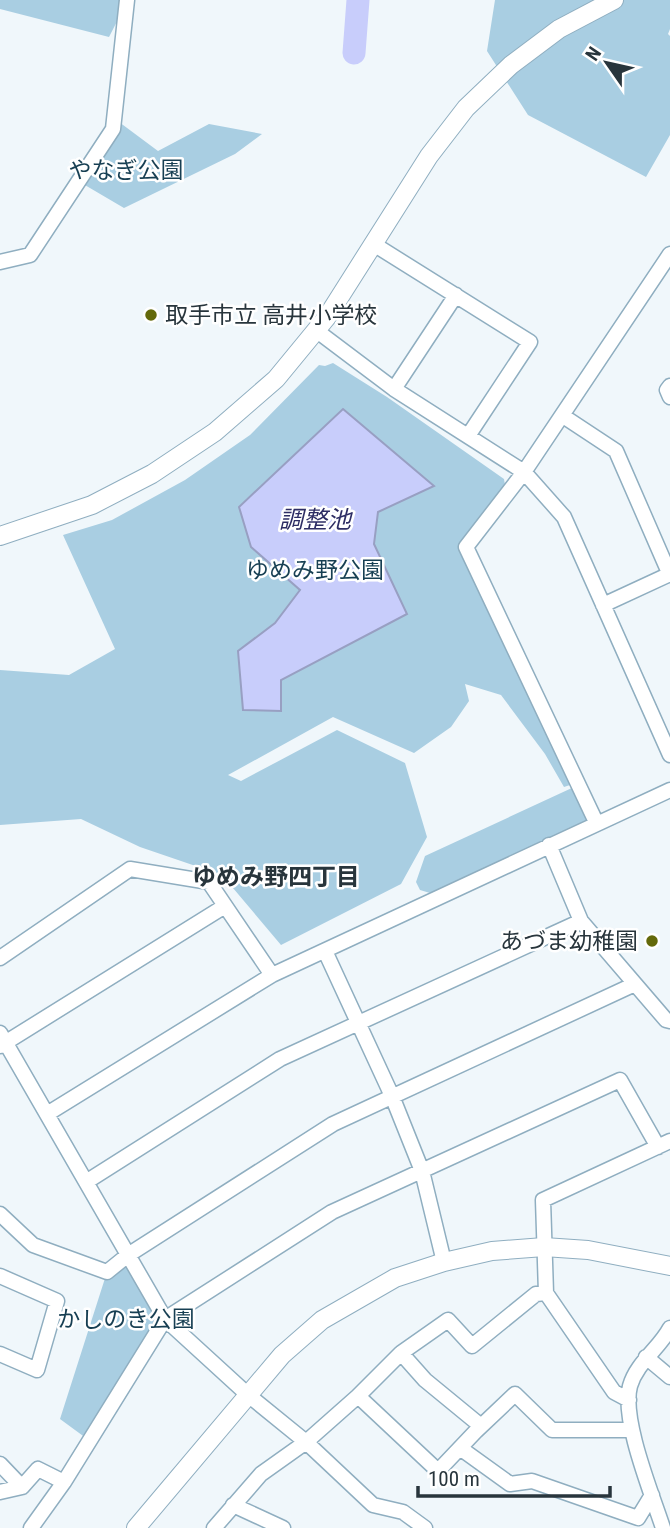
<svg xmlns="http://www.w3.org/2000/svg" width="670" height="1528" font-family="'Roboto Condensed','Noto Sans JP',sans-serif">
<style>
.green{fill:#a9cee2}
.water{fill:#c8cdfb;stroke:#989fc2;stroke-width:2}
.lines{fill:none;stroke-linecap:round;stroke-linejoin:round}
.river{stroke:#c8cdfb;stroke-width:23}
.minor-casing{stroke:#8faec0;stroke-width:17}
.tertiary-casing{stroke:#8faec0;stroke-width:20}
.minor{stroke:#fff;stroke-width:14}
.tertiary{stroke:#fff;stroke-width:18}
.poi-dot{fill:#63690a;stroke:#fff;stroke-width:2.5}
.labels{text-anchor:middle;stroke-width:5;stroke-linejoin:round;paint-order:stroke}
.park-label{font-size:23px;fill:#173f53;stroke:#fff}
.poi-label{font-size:23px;fill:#28353c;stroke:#fff;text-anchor:start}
.water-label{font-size:24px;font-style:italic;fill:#2d2d64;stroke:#fff}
.neighbourhood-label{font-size:24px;font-weight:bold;fill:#28353c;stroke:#fff}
</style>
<rect width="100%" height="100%" fill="#f0f7fb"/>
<path class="green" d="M0,0H128L109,37L0,9Z
M495,0H670V29L668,34L670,36V135L646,177L528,115L487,51Z
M115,119L158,151L209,124L262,134L235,154L124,208L78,181Z
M333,363L387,397L504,479L505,485L461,548L570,785L564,787L545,754L501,695L465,684L469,701L451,727L414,753L333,717L228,775L241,781L337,730L405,763L427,837L401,884L281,945L222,875L140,847L81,819L0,825V670L69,675L115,649L63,535L112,520L185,480L250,435L319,365L325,366Z
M574,787L588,816L585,822L430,893L420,890L416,882L425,856Z
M128,1255L165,1319L90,1441L60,1419L107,1272Z"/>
<path class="water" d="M343,409L434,486L378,512L374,544L407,614L281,680V711L243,710L238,651L275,623L300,590L251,547L239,507Z"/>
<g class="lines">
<path class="river" d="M354,53L358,0"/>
<g class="minor-casing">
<path id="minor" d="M375,245L530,342L468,436
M0,262L30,255L113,129L127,0
M317,331L394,389L524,472L564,517L670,755
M670,386L667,390L670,397
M394,389L456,295
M563,416L616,451L670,575
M603,605L670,574
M596,822L466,547L524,472L670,254
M549,845L581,921L666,1020L670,1021
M325,951L392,1096L422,1171L444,1262
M0,958L130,869L209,882L272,975
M0,1033L165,1319L247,1394L306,1442L373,1505L403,1512L425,1528
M0,1046L225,906
M47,1114L272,975L670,790
M86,1182L280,1059L581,921
M0,1214L33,1245L107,1272L128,1255L333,1124L635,984
M0,1276L57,1301L37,1370L0,1354
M401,1353L448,1320L472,1346L536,1294L546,1293
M646,1357L670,1377
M358,1396L401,1353L425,1380L481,1426
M629,1400L614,1392L546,1293L543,1200L670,1141
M460,1448L510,1484L532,1481L638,1518L652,1495
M0,1464L22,1487
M0,1492L22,1487L38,1469L64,1482
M233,1505L283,1528
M31,1528L64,1482L165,1319L332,1212L620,1080L658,1147
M214,1528L261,1474L306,1442L358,1396L438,1471L476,1431L515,1394L552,1430H632
M663,1528C652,1494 621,1419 630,1386C637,1362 659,1349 670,1328"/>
</g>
<g class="tertiary-casing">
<path id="tertiary" d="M0,536L92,505L152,474L215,432L276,379L327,317L429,156L466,108L511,65L559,29L614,0
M136,1528L282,1355L322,1320L395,1278L444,1262L492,1251L544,1247L588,1250L670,1266"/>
</g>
<use href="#minor" class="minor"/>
<use href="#tertiary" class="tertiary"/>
</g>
<g class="poi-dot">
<circle cx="151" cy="315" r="7"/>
<circle cx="652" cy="941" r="7"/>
</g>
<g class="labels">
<g class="park-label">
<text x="126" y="178">やなぎ公園</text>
<text x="315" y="578">ゆめみ野公園</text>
<text x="126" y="1327">かしのき公園</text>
</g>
<g class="poi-label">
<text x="165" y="323">取手市立 高井小学校</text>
<text x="638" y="949" text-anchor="end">あづま幼稚園</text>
</g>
<g class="water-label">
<text x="315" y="528">調整池</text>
</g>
<g class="neighbourhood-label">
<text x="276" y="885">ゆめみ野四丁目</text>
</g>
</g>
<g transform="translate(607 63) rotate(304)" stroke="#ffffff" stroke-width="5" paint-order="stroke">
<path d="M0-5L12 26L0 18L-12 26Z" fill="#28353c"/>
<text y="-10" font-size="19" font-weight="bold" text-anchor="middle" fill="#28353c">N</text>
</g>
<path d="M418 1486v10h192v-10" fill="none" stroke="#28353c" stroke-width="3.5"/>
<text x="428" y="1486" font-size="21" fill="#28353c" stroke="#ffffff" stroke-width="5" paint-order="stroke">100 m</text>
</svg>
